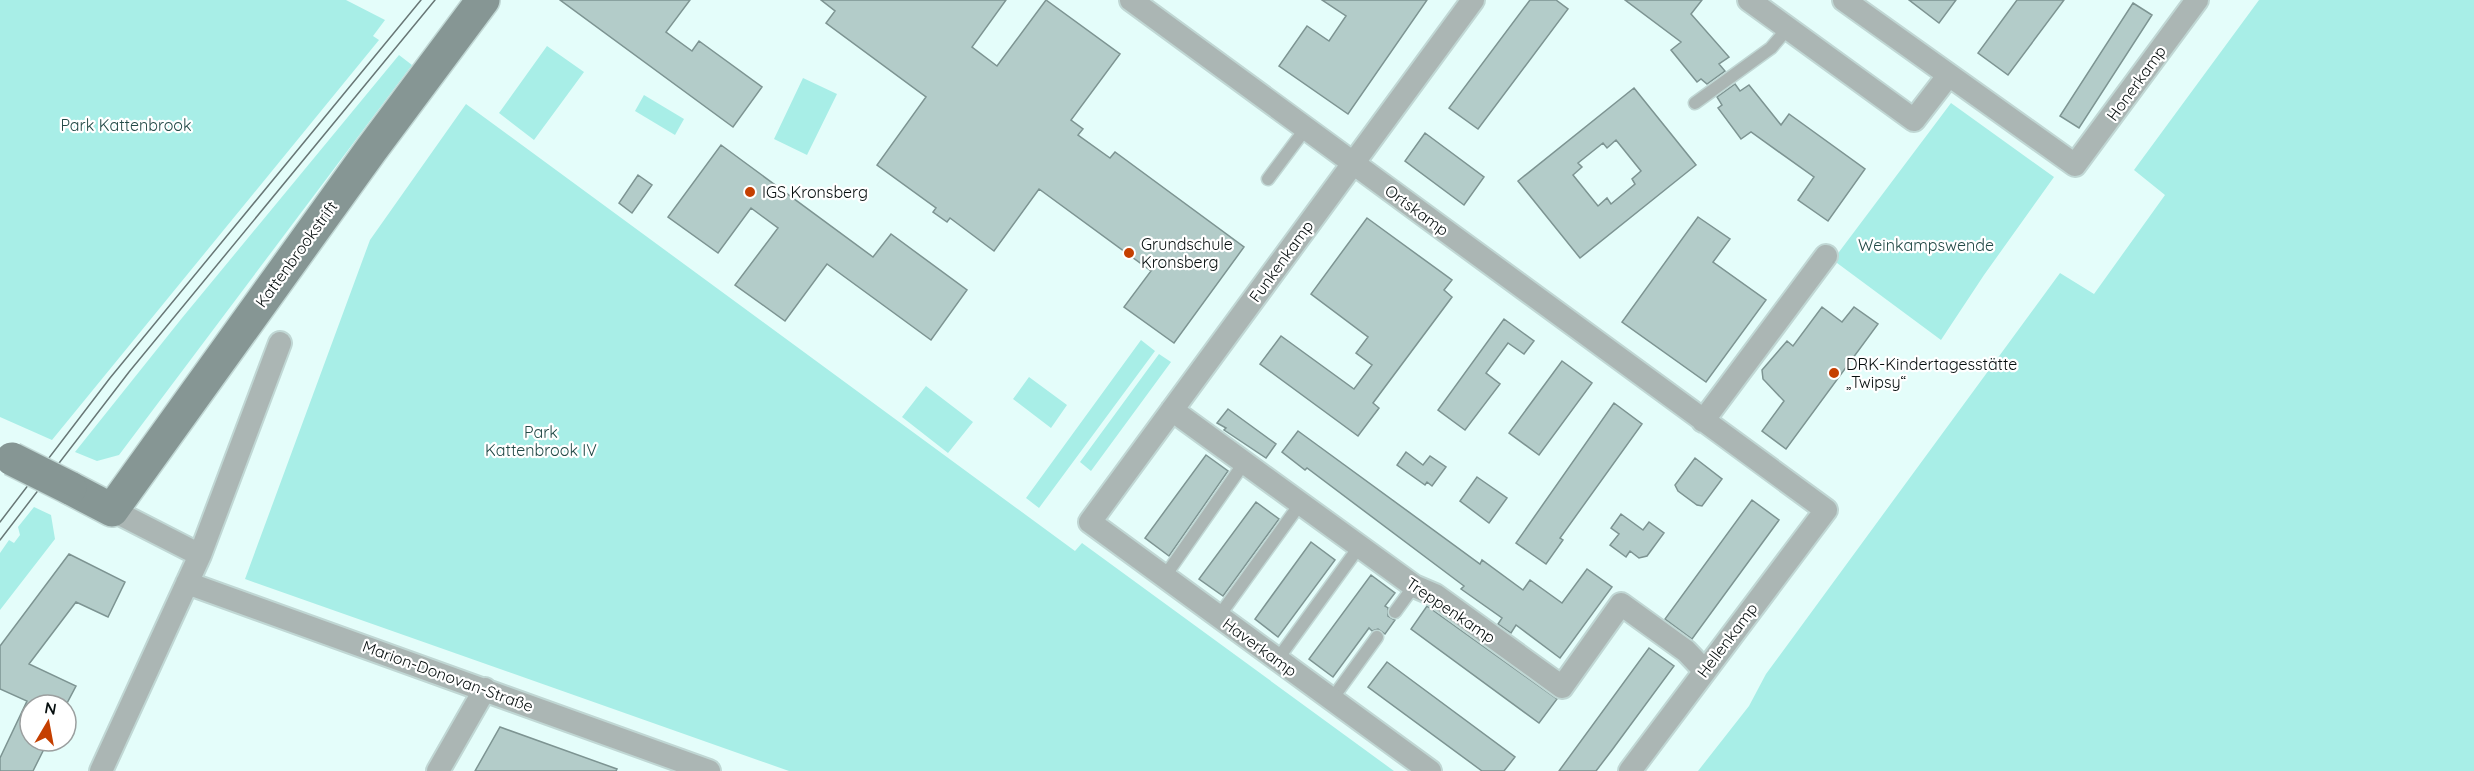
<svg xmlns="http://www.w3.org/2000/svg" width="2474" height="771" font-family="Quicksand,sans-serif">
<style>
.green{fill:#a8eee7}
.building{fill:#b3ccc9;stroke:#7d9492;stroke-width:1.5;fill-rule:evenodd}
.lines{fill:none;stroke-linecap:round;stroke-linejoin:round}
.lane-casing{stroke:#c0d7d4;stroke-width:15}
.street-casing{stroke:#c0d7d4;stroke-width:26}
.secondary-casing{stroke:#c0d7d4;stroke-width:36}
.lane{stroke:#abb6b4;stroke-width:12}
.street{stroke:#abb6b4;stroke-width:22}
.secondary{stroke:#869694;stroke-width:33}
.tram{stroke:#687776;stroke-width:1.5}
.secondary-bridge-casing{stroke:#c0d7d4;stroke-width:36;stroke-linecap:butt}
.secondary-bridge{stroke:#869694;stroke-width:33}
.poi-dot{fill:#c53f00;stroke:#fff;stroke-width:2}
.labels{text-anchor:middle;stroke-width:4.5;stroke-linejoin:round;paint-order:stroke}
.street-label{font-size:16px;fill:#060e0e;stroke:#fff}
.park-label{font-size:16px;fill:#224946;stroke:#fff}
.poi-label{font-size:16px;fill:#060e0e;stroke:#fff;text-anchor:start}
</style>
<rect width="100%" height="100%" fill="#e4fdfa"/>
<path class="green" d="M0,0H346L385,20L373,36L379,40L52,440L0,417Z
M2259,0H2474V771H1698L1749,706L1766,674L2060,273L2094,294L2165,195L2134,170Z
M547,46L584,72L534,140L499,113Z
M399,55L412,65L119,455L97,461L75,452L182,318Z
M803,78L837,94L807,155L774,139Z
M644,95L684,119L675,135L635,111Z
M1951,103L2054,177L1984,275L1941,340L1833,260Z
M466,104L1075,551L1082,543L1394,771H789L245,579L370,240Z
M1141,340L1155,351L1039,508L1026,498Z
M1159,354L1171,362L1091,471L1080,462Z
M1029,377L1067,405L1051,428L1013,399Z
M926,386L973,422L948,453L902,417Z
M34,507L51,515L55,539L0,610V553L9,540L14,543L20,535L18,527Z"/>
<path class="building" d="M560,0H690L666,32L692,51L699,41L762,87L733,127Z
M821,0H1006L972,47L997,66L1046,0L1120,54L1071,120L1083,129L1078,135L1110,158L1115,152L1244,247L1174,343L1124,307L1151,271L1039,189L994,251L950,218L947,222L933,212L936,208L877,165L926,97L826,23L835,11Z
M1322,0H1427L1348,114L1279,66L1307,26L1329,41L1346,16Z
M1530,0H1556L1568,9L1478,129L1449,108Z
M1625,0H1702L1691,14L1729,57L1719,64L1725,71L1707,84L1701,79L1697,82L1671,50L1681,42Z
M1909,0H1956L1939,23Z
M2017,0H2064L2008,75L1978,53Z
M2133,3L2152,15L2079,128L2060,116Z
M1735,84L1740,91L1749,85L1781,125L1789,114L1865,169L1828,221L1798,200L1814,177L1751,132L1741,139L1718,108L1722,105L1717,97Z
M1634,88L1696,165L1580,258L1518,181ZM1616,140L1641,171L1632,179L1635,184L1611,204L1607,198L1598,206L1573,175L1582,167L1578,163L1603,143L1607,148Z
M1425,133L1484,177L1464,205L1405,161Z
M721,145L873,257L891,234L967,290L931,340L827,264L785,321L735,285L778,228L751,208L718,253L668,217Z
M638,175L652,185L632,213L619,203Z
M1698,217L1730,239L1713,262L1766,300L1706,382L1622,322Z
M1367,218L1452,280L1444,290L1452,297L1373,403L1379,408L1358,436L1260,364L1281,336L1354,389L1372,365L1356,353L1368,337L1311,294Z
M1822,307L1842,322L1854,307L1878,324L1786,449L1762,431L1784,401L1763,379L1762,370L1787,341L1793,346Z
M1504,319L1534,341L1524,354L1508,343L1486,373L1500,384L1465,430L1438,410Z
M1562,361L1592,383L1539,455L1509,433Z
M1614,403L1642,424L1560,538L1563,540L1546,564L1516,543Z
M1228,409L1276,444L1266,458L1224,430L1226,428L1217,423Z
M1298,431L1480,564L1482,560L1523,590L1530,580L1562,603L1587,569L1612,587L1560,658L1516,625L1511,633L1498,624L1502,618L1461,589L1464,586L1307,468L1305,470L1282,452Z
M1406,452L1423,465L1430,456L1446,467L1432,486L1427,482L1425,485L1397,465Z
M1206,455L1228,471L1169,556L1145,538Z
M1695,458L1722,479L1702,506L1697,505L1678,491L1675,485Z
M1477,477L1507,498L1489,523L1460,501Z
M1752,500L1779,520L1692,639L1665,619Z
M1256,502L1279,519L1223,596L1199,579Z
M1621,514L1643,530L1649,522L1664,533L1647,556L1639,558L1630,551L1626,557L1610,545L1619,534L1611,528Z
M1311,542L1335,560L1278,637L1255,619Z
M69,554L125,582L108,617L76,602L29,664L76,686L66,705H35L30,703V741H48L33,771H0V758L27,701L0,689V646Z
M1371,575L1395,593L1385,606L1388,608V616L1395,620L1385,634L1378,629L1372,631L1369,628L1333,677L1309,659Z
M1427,606L1557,699L1539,723L1411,629Z
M1649,648L1674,666L1612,750L1596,771H1559Z
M1387,662L1515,757L1504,771H1482L1368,687Z
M500,727L617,769L616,771H475Z"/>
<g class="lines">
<g class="lane-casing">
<path id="lane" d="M1695,103L1771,48L1788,28
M1268,179L1306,128
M1165,576L1244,463
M1395,612L1414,586
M1219,616L1300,504
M1277,660L1359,547
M1332,699L1377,637"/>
</g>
<g class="street-casing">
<path id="street" d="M1131,0L1826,510L1630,771
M1749,0L1914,120L1948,76
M1844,0L2075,165L2197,0
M1172,410L1414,586L1435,595L1562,687L1621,604L1686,651L1704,670
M1703,421L1826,256
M112,510L200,555
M187,583L709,771
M101,771L200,555L280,343
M438,771L485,689
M1430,771L1090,522L1473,0"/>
</g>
<g class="secondary-casing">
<path id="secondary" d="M70,488L112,510L371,150L483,0"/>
</g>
<use href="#lane" class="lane"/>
<use href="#street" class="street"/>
<use href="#secondary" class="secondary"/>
<path class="tram" d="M0,522L110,378L421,0
M0,540L129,372L435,0"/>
<g class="secondary-bridge-casing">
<path id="secondary-bridge" d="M12,459L70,488"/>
</g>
<use href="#secondary-bridge" class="secondary-bridge"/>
</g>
<g class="poi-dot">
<circle cx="750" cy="192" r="6"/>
<circle cx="1129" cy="253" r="6"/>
<circle cx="1834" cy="373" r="6"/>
</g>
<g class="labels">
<g class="street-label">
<text transform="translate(2136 83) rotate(-54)" y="6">Honerkamp</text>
<text transform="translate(1417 210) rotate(36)" y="6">Ortskamp</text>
<text transform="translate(296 254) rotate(-54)" y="6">Kattenbrookstrift</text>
<text transform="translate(1281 261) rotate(-54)" y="6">Funkenkamp</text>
<text transform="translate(1451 610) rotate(34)" y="6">Treppenkamp</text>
<text transform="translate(1727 640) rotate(-53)" y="6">Hellenkamp</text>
<text transform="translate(1260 647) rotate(36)" y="6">Haverkamp</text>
<text transform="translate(448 676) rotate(20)" y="6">Marion-Donovan-Straße</text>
</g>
<g class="park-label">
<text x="126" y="131">Park Kattenbrook</text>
<text x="1926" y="251">Weinkampswende</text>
<text x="541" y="438">Park<tspan x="541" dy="18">Kattenbrook IV</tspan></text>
</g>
<g class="poi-label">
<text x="762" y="198">IGS Kronsberg</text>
<text x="1141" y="250">Grundschule<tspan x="1141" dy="18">Kronsberg</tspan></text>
<text x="1846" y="370">DRK-Kindertagesstätte<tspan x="1846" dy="18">„Twipsy“</tspan></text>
</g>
</g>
<g transform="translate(48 723) rotate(10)"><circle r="28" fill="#ffffff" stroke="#9b9f9f" stroke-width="1.5"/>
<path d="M0-4.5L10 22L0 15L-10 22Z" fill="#c53f00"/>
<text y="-9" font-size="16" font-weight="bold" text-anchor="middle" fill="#060e0e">N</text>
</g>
</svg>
